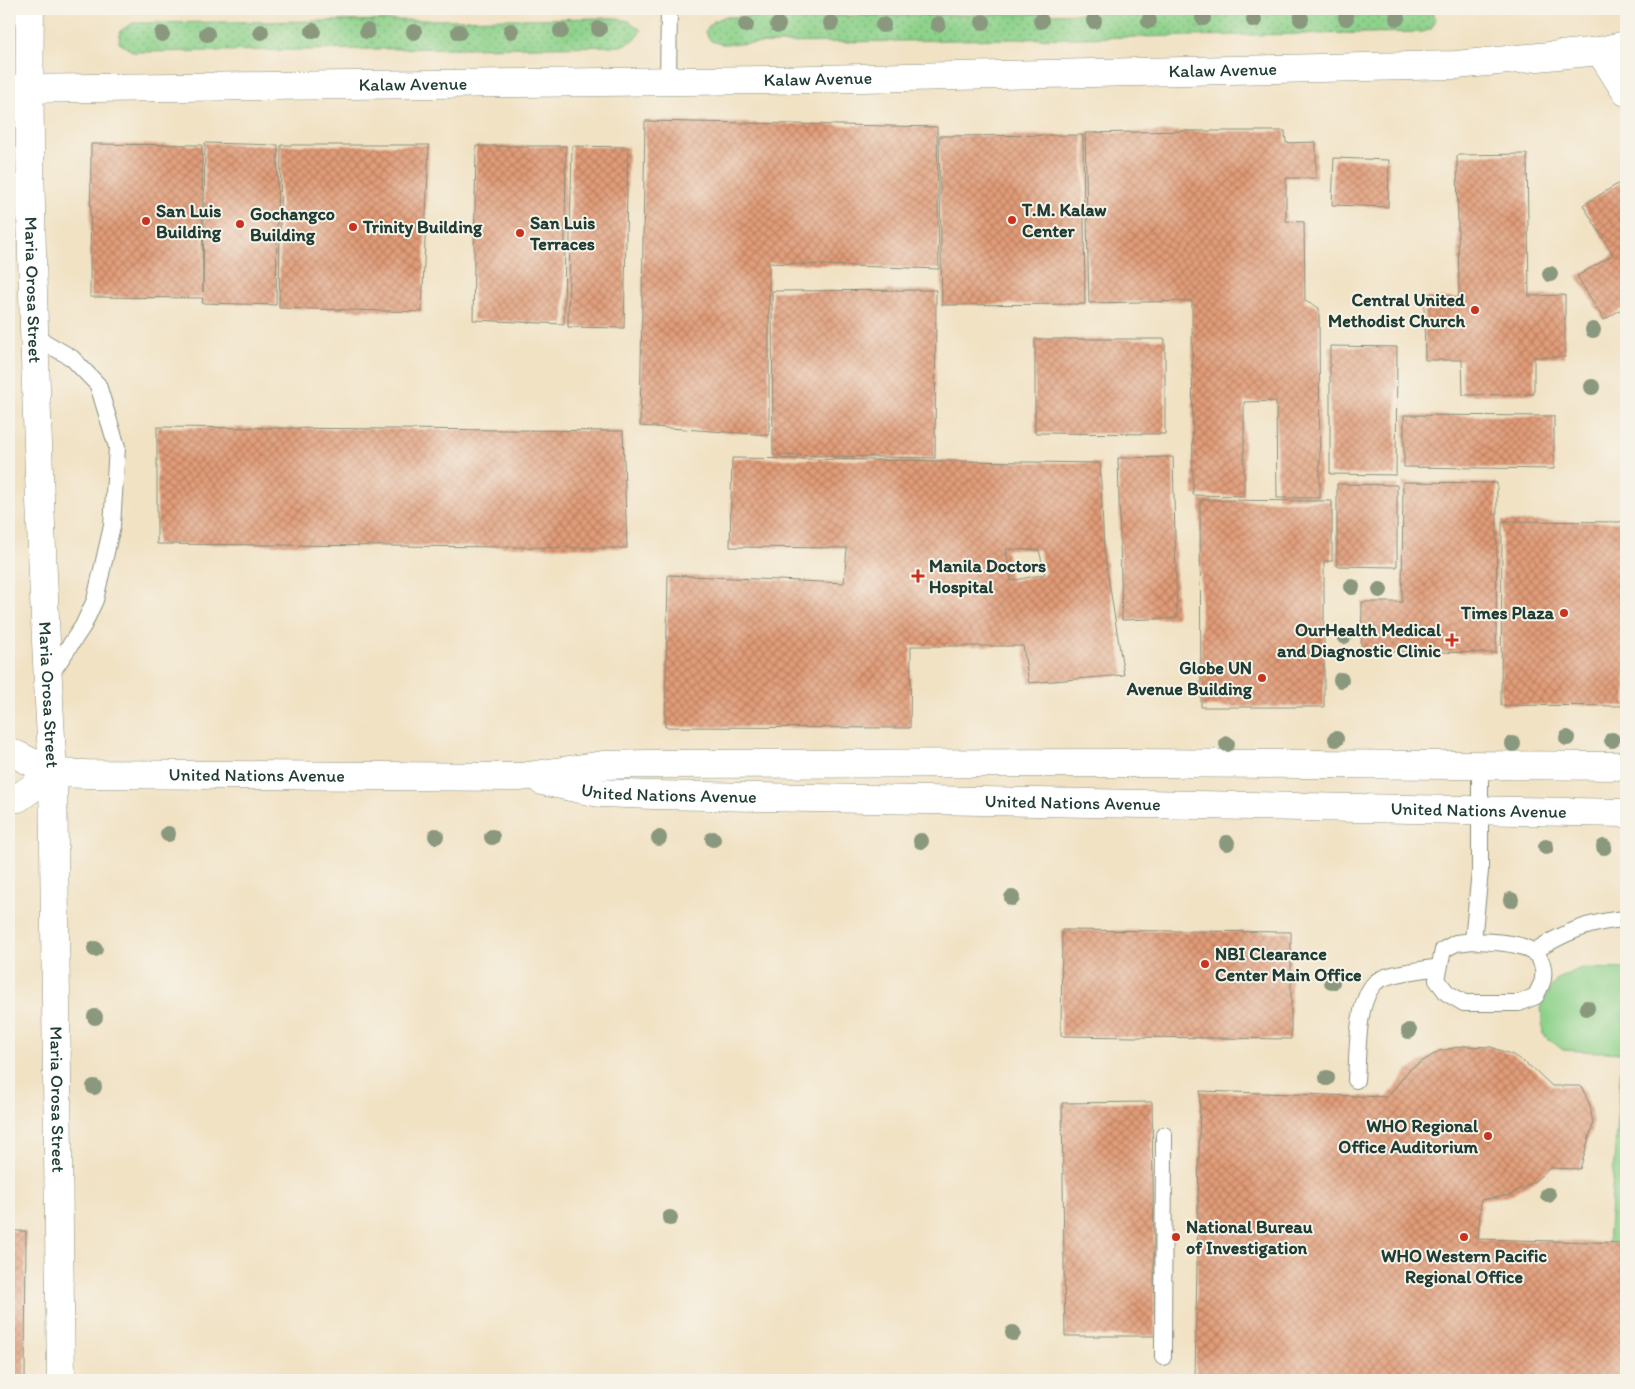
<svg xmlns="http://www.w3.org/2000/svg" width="1635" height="1389" font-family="Itim,sans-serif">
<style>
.grass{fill:url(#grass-dots);stroke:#568860}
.green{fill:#8ed28b;stroke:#568860}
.building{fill:url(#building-cross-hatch);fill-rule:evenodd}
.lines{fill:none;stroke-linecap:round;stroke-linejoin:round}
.service-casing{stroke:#88907c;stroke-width:18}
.minor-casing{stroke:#88907c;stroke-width:29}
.tertiary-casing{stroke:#88907c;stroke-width:29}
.secondary-casing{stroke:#88907c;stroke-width:29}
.service{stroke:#fff;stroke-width:16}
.minor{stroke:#fff;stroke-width:28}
.tertiary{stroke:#fff;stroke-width:28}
.secondary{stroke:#fff;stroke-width:28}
.tree{fill:#8a987e}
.poi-dot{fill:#c8321e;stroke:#f7f3e8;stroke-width:2}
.labels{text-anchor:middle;stroke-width:4;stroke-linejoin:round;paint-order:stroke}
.street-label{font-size:18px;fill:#1f3d34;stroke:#f7f3e8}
.poi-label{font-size:18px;font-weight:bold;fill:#1f3d34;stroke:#f7f3e8;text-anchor:start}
</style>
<defs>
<pattern id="grass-dots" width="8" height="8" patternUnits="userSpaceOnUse" patternTransform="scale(1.25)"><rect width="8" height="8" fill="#8ed28b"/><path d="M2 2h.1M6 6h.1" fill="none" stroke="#73ac72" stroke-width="1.8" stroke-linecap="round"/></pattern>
<pattern id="building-cross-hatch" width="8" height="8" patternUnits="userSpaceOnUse" patternTransform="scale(1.25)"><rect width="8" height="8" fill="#e29c78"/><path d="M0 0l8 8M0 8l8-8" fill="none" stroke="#b78063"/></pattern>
</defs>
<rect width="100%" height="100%" fill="#f7f3e8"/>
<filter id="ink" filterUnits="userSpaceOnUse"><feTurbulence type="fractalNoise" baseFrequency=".02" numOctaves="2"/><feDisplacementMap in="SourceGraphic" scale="10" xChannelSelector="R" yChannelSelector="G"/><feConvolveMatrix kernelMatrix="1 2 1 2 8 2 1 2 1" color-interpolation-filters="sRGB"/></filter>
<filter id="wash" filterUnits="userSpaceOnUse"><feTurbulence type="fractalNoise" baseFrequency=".0096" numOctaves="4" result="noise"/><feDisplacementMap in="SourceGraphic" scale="20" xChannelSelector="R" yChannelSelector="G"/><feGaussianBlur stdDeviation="1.12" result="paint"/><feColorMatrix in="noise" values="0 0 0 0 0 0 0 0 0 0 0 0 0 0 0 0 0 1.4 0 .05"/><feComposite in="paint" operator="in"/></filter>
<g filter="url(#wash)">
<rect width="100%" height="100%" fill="#f1e2c4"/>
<path class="grass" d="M1422,10L1431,12L1436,20L1431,29L1423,32L722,44L711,41L705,32L712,22L724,17Z
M615,18L629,21L641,30L636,39L621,46L134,52L119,43L120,31L133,23Z"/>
<path class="green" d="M1581,968L1626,969V1243H1608L1622,1053L1563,1050L1543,1034L1541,1004L1556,980Z"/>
<g id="blocks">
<path class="building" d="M645,121L937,127L939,269L769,263V435L640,426Z
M1188,131H1285L1286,143L1316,142V178H1286V221L1304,222L1305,301L1319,308L1320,498H1277L1276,401L1244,402V496L1193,495L1192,301L1089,303L1085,133Z
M1083,135L1085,304L942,305L939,136Z
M205,143L278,145L276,305L202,303L203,298L90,297L91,144L202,145L203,292Z
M281,145H429L422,312L279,308Z
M476,146H566L564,324L473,320Z
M572,146L628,147L624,328L568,327Z
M1527,154L1529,296L1565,295V357H1534V394L1463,395L1462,360H1425L1424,298H1459L1457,155Z
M1334,158L1389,160L1388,207L1332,205Z
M1626,179V306L1604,320L1577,276L1613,255L1583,205Z
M936,290L935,458L773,455L772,291Z
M1035,339H1165V434L1035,433Z
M1330,346L1397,347L1396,475L1330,474Z
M1404,415L1554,416V469L1404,467Z
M157,427L623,431L627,548L157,544Z
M1173,457L1177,618L1122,620L1118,458Z
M732,458L1100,463L1104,551L1124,675L1029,683L1023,646H911L910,728L665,727L668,575L844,583L847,548L730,547ZM1006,549L1039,550L1045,574L1011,581Z
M1403,482L1497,483L1496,653L1361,651L1362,602H1402Z
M1337,484L1397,485V567L1337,566Z
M1200,500L1332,501V561H1324V707H1201Z
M1626,518V706L1501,705L1502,521L1620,522Z
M1062,930L1291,932V1039L1061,1036Z
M1463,1046L1491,1047L1513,1055L1535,1070L1552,1086H1581L1590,1105L1593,1124L1580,1169L1550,1168L1535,1181L1510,1195L1481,1200L1478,1239L1626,1243V1380H1195L1200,1091L1387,1097L1410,1069L1439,1051Z
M1152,1102L1155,1336H1065L1062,1103Z
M9,1231H26L25,1380H9Z"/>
</g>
</g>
<g filter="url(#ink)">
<use href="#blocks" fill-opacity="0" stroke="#88907c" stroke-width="1"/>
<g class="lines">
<g class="service-casing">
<path id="service" d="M668,81L669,9
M34,336L72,358L98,385L117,447L112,526L95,600L83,626L48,678
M1473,941C1497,942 1548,940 1543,978C1543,983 1538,990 1536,996L1519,1003H1464L1447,993L1437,980L1443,950L1456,943Z
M1473,941L1480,871V765
M1533,952C1563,933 1591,921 1626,919
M1356,1080C1358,1054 1356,1002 1375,983C1384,973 1424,970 1438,967
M1163,1357L1164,1135"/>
</g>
<g class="minor-casing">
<path id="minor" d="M1600,51L1626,92"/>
</g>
<g class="tertiary-casing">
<g id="tertiary">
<path id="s1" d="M30,9C28,145 32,280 37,416C41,535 46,654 53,773L61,1380"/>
<path id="s2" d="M9,89L768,80L1456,65L1600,51L1626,45"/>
</g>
</g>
<g class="secondary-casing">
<g id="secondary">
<path id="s3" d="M9,755H17L53,773L86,774L521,777L603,765L649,764L1128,763L1626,766"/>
<path id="s4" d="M542,781L600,793L654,795L1626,813"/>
<path d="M9,798H18L53,773"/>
</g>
</g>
<use href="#service" class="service"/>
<use href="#minor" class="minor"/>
<use href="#tertiary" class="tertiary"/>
<use href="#secondary" class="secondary"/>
</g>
<g class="tree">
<circle cx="1203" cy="18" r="8"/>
<circle cx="1346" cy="18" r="8"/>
<circle cx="1397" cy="18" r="8"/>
<circle cx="1301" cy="19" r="8"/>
<circle cx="1254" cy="20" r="8"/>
<circle cx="1041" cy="21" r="8"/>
<circle cx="1094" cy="21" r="8"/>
<circle cx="1149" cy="21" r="8"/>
<circle cx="983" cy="22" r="8"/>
<circle cx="831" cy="23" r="8"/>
<circle cx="938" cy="24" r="8"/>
<circle cx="746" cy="25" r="8"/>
<circle cx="778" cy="25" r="8"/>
<circle cx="883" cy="25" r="8"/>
<circle cx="599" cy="29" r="8"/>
<circle cx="313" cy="31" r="8"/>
<circle cx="367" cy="31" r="8"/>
<circle cx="511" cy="31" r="8"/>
<circle cx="561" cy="31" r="8"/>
<circle cx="261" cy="32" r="8"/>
<circle cx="414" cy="32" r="8"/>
<circle cx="459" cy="32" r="8"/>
<circle cx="162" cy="34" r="8"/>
<circle cx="207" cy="34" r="8"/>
<circle cx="1550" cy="274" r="8"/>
<circle cx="1593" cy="330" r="8"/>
<circle cx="1592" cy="387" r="8"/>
<circle cx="1352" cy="587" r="8"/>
<circle cx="1380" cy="590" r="8"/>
<circle cx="1344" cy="636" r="8"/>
<circle cx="1341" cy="680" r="8"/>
<circle cx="1567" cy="738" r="8"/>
<circle cx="1336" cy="739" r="8"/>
<circle cx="1612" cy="740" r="8"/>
<circle cx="1227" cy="744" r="8"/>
<circle cx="1513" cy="744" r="8"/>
<circle cx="168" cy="834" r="8"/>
<circle cx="436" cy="836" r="8"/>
<circle cx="492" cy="837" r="8"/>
<circle cx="659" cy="838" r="8"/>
<circle cx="713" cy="839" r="8"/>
<circle cx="921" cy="841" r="8"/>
<circle cx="1227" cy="843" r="8"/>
<circle cx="1546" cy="847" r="8"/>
<circle cx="1604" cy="847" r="8"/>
<circle cx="1012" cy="898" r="8"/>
<circle cx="1511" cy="900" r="8"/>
<circle cx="95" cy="949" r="8"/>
<circle cx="1332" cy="982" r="8"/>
<circle cx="1587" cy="1008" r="8"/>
<circle cx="95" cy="1017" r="8"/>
<circle cx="1409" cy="1031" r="8"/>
<circle cx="1327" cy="1078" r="8"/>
<circle cx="94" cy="1087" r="8"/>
<circle cx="1548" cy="1195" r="8"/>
<circle cx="670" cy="1218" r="8"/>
<circle cx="1013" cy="1333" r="8"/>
</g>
</g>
<g class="poi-dot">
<circle cx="1012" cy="220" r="5"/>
<circle cx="146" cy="221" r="5"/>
<circle cx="240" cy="224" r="5"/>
<circle cx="353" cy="227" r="5"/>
<circle cx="520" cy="233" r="5"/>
<circle cx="1475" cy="310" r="5"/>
<path d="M915.5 568.5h5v5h5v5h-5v5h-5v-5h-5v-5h5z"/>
<circle cx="1564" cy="613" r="5"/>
<path d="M1449.5 632.5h5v5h5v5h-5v5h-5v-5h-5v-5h5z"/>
<circle cx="1262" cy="678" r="5"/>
<circle cx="1205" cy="964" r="5"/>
<circle cx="1488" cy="1136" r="5"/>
<circle cx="1176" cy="1237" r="5"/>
<circle cx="1464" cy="1237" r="5"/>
</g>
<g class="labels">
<g class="street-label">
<text dy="6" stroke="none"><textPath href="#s2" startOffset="1214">Kalaw Avenue</textPath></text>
<text dy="6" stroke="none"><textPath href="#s2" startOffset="809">Kalaw Avenue</textPath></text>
<text dy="6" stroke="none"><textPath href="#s2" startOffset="404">Kalaw Avenue</textPath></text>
<text dy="6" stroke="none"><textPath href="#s1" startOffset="281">Maria Orosa Street</textPath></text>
<text dy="6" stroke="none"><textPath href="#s1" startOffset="686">Maria Orosa Street</textPath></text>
<text dy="6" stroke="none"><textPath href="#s3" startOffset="252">United Nations Avenue</textPath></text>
<text dy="6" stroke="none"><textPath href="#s4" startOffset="128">United Nations Avenue</textPath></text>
<text dy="6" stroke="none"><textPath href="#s4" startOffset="532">United Nations Avenue</textPath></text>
<text dy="6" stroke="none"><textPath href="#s4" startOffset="938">United Nations Avenue</textPath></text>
<text dy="6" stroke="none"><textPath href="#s1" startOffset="1091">Maria Orosa Street</textPath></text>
</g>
<g class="poi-label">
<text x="1022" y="216">T.M. Kalaw<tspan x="1022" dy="21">Center</tspan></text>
<text x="156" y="217">San Luis<tspan x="156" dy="21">Building</tspan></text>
<text x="250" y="220">Gochangco<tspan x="250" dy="21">Building</tspan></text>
<text x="530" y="229">San Luis<tspan x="530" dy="21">Terraces</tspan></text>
<text x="363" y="233">Trinity Building</text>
<text x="1465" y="306" text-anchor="end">Central United<tspan x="1465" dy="21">Methodist Church</tspan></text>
<text x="929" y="572">Manila Doctors<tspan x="929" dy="21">Hospital</tspan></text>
<text x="1554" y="619" text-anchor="end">Times Plaza</text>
<text x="1441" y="636" text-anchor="end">OurHealth Medical<tspan x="1441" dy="21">and Diagnostic Clinic</tspan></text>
<text x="1252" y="674" text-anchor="end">Globe UN<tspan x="1252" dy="21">Avenue Building</tspan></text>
<text x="1215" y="960">NBI Clearance<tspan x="1215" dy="21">Center Main Office</tspan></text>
<text x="1478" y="1132" text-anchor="end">WHO Regional<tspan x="1478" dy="21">Office Auditorium</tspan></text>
<text x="1186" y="1233">National Bureau<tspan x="1186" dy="21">of Investigation</tspan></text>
<text x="1464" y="1262" text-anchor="middle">WHO Western Pacific<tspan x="1464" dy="21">Regional Office</tspan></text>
</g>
</g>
<rect width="1635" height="1389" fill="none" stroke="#f7f3e8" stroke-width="30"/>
</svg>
